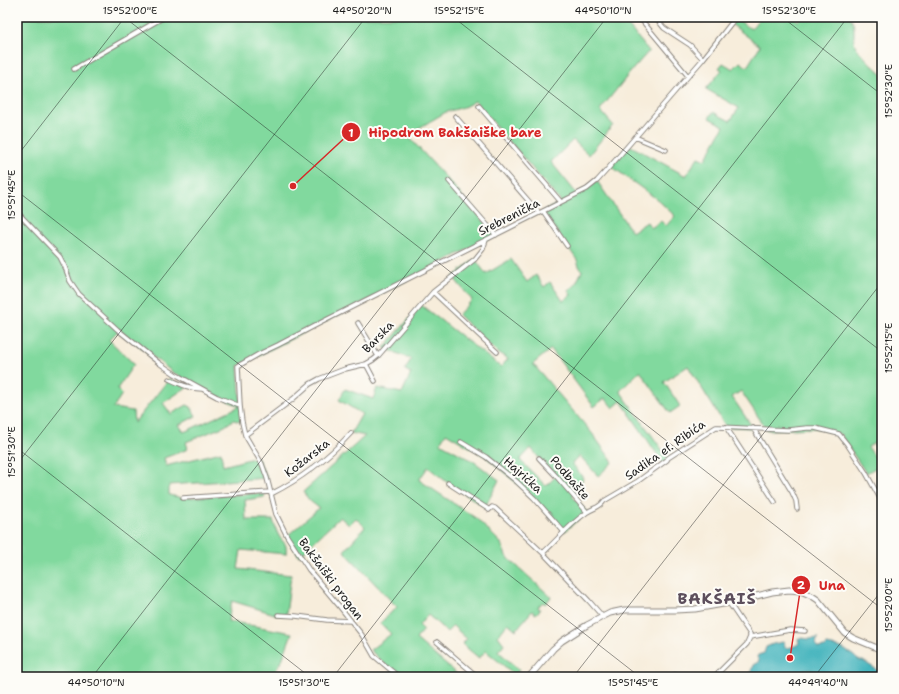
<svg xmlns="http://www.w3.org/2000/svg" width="899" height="694" font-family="'Shantell Sans',sans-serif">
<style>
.green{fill:#81d99e;stroke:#4e7a5d;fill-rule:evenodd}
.water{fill:#46b5be;stroke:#31686d}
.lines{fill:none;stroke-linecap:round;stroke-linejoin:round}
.street-casing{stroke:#8a847c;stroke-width:5.5}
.secondary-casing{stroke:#8a847c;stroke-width:7}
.street{stroke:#fff;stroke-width:3.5}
.secondary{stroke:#fff;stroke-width:5}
.ticks{fill:none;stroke:#1c1c1c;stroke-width:1;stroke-opacity:0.45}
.labels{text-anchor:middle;stroke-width:4;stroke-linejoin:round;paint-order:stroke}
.street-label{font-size:12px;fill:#1c1c1c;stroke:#fdfcf7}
.district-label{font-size:16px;font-weight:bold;letter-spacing:1px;fill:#5c4e5c;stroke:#fdfcf7}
.leader{fill:none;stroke:#d62828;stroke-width:1.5}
.callout-dot{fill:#d62828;stroke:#fdfcf7;stroke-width:1.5}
.mark-label{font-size:12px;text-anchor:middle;font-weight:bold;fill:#fff}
.callout-label{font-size:13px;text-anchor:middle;font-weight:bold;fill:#d62828;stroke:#fdfcf7;stroke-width:4;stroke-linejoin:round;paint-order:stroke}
.neatline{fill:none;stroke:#1c1c1c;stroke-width:1.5}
.ticks-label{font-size:10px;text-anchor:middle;fill:#1c1c1c}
</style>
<rect width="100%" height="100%" fill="#fdfcf7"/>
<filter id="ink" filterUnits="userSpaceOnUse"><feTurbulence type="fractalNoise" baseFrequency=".025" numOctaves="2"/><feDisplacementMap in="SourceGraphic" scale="8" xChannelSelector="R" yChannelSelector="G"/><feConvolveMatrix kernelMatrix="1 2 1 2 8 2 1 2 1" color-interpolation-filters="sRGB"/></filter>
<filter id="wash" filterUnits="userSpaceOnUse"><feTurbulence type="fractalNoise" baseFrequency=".012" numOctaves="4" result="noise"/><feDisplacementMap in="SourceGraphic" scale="16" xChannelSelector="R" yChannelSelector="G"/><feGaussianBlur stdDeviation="0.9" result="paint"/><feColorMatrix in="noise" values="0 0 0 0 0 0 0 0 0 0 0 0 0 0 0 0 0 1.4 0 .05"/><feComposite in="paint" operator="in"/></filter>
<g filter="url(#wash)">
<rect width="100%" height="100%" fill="#f7eddb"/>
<path class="green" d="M17,17H633L625,22L649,51L633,69L600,110L613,125L589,155L573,140L551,162L577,194L597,181L632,232L647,222L651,228L661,221L666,226L675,216L658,200L611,166L629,145L686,176L698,157L705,160L724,126L709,118L713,112L730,121L739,108L706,89L722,70L719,68L723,63L733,69L740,62L747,67L760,46L731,24L735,18L751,29L758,20L753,17H794L798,21L802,17H850C857,25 852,36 855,45C858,52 876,69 882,74V455L874,443L868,447L881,465L866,473L840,434L815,428L767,430L741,391L732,397L753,428L726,427L688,366L664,382L680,406L670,413L640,371L620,391L668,458L663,463L621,401L613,408L605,398L594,407L551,349L533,364L591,432L613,462L598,476L580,456L572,463L583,478L580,486L572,496L587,512L564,532L534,498L486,457L446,433L440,443L473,461L499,480L485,507L448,483L428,467L419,480L477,519L501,543L506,556L551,597L545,604L543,602L538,607L540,610L536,614L532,611L516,630L508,623L498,636L504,644L498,651L519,670L515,675L486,651L479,658L462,644L467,639L453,626L447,632L428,615L419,625L424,630L416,639L458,675L457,677H399L370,650L391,634L380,623L397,607L344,551L365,527L356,518L349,525L340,517L299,556L287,536L319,508L310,501L303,492L365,436L351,433L362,414L339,400L345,389L373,399L377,388L402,393L411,373L405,370L411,359L384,348L421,305L501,367L508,359L497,352L458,315L472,300L453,277L475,259L486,274L511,259L527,282L536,275L544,287L550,282L563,301L571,295L568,290L575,285L582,271L579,266L577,260L543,211L561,202L475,101L464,107L446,112L407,135L449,181L496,235L238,366L242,422L233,420L225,426L186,442L188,449L164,458L166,466L221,452L223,466L257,457L267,478L169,485V495L183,498L264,493L265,497L245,500L246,520H273C275,525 276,531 279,536C284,545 287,541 286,554L241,550L238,569L291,575L286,615H278L232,601L228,621L292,633L282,660L272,677H17ZM119,330L175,374L230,402L240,406L184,432L179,425L196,416L191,407L187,405L171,414L163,403L187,387L169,379L134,423L133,411L113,408L122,394L117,389L134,364L109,340ZM531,448L539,458L556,476L546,486L520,460Z
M804,669L819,671L832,677H792Z"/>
<path class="water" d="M802,638L809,639L819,638L817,640L816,645L818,648L825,647L827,645L842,648L854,656L857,659L860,661H863L882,673V677H832L819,671L804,669L792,677H749L753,665L758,662L759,661L757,657L758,655L764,653L766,647L773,644L783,642L785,644L784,646L786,648C791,647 795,647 799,643L798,639Z"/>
</g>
<g filter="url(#ink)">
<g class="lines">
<g class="street-casing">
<path id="street" d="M639,17L688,76
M655,17L664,28L690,45L703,59
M74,69L164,17
M479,106L561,202
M455,116L539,213
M635,137L666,150
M449,181L496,235
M17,211L18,213L60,257L65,267L70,281L79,294L118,330L159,363L175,374L217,397L240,406
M543,211L567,246
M433,292L497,352
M358,323L378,356
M366,364L375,381
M169,379C180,384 190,389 202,389
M726,427L775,502
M753,428L792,492L796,501L797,509
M245,435L293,399L310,384L319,379L345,369L366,364L373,360L378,356L433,292L475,259L483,249L486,240
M461,442L486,457L516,481L534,498L564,532
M539,458L556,476L587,512
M448,483L488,509L489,510L492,507L495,508L543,553
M271,494C301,479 328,458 351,433
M183,498L270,492
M278,615L296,616L327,620L351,621
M603,617L589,601L543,553C557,540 570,524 586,513C592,508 600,508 604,501L638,481L667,460L668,458L716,427H719L788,430L807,428H815L839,434L847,444L866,473L882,502
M750,637L790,630L805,631
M437,642L478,677
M675,675V677
M399,677L374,656L362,635L340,607L309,570L287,536L276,514L267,478L262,464L245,435L242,422L240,406L238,366L259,354L278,345L322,322L587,189L597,181L606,171L703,59L736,17
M714,677L747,644L750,637V634L729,603"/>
</g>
<g class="secondary-casing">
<path id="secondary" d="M529,677L553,649L562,641L587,625L610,613L624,610H675L695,609L729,603L772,592L789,590L801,591L812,596L818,600L845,633L853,638L882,650"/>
</g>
<use href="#street" class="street"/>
<use href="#secondary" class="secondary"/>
</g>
</g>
<path class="ticks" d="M124,17L882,609M453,17L882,352M782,17L882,95M17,156L125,17M17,191L640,677M17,448L310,677M17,464L366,17M92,677L607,17M333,677L848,17M573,677L882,282M814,677L882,590"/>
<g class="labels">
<g class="street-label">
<text transform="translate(509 217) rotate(-27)" y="4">Srebrenička</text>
<text transform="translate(378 337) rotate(-46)" y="4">Barska</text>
<text transform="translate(665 450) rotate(-35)" y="4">Sadika ef. Ribića</text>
<text transform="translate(307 458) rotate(-38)" y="4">Kožarska</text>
<text transform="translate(523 475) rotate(42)" y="4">Hajrićka</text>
<text transform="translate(570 478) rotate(49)" y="4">Podbašte</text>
<text transform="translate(331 579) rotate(53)" y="4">Bakšaiški progan</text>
</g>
<g class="district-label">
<text x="717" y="604">BAKŠAIŠ</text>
</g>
</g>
<path class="leader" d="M293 186L351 132M790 658L801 585"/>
<g class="callout-dot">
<circle cx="293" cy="186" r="4"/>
<circle cx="790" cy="658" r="4"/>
<circle cx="351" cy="132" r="10"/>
<circle cx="801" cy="585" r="10"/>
</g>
<g class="mark-label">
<text x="351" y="137">1</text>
<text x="801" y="589">2</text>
</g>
<g class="callout-label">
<text x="455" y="137">Hipodrom Bakšaiške bare</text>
<text x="832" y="590">Una</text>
</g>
<rect width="899" height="694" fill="none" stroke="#fdfcf7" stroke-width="44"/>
<rect x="22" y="22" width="855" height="650" class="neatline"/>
<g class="ticks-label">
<text x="130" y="14">15°52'00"E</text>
<text x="362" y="14">44°50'20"N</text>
<text x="459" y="14">15°52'15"E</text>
<text x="603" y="14">44°50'10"N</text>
<text x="789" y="14">15°52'30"E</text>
<text transform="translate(888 91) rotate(-90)" y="4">15°52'30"E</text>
<text transform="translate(11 195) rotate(-90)" y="4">15°51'45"E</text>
<text transform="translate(888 348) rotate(-90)" y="4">15°52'15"E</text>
<text transform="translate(11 452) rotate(-90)" y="4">15°51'30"E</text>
<text transform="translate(888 605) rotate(-90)" y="4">15°52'00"E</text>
<text x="96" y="686">44°50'10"N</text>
<text x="304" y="686">15°51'30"E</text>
<text x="633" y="686">15°51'45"E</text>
<text x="818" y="686">44°49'40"N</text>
</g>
</svg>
